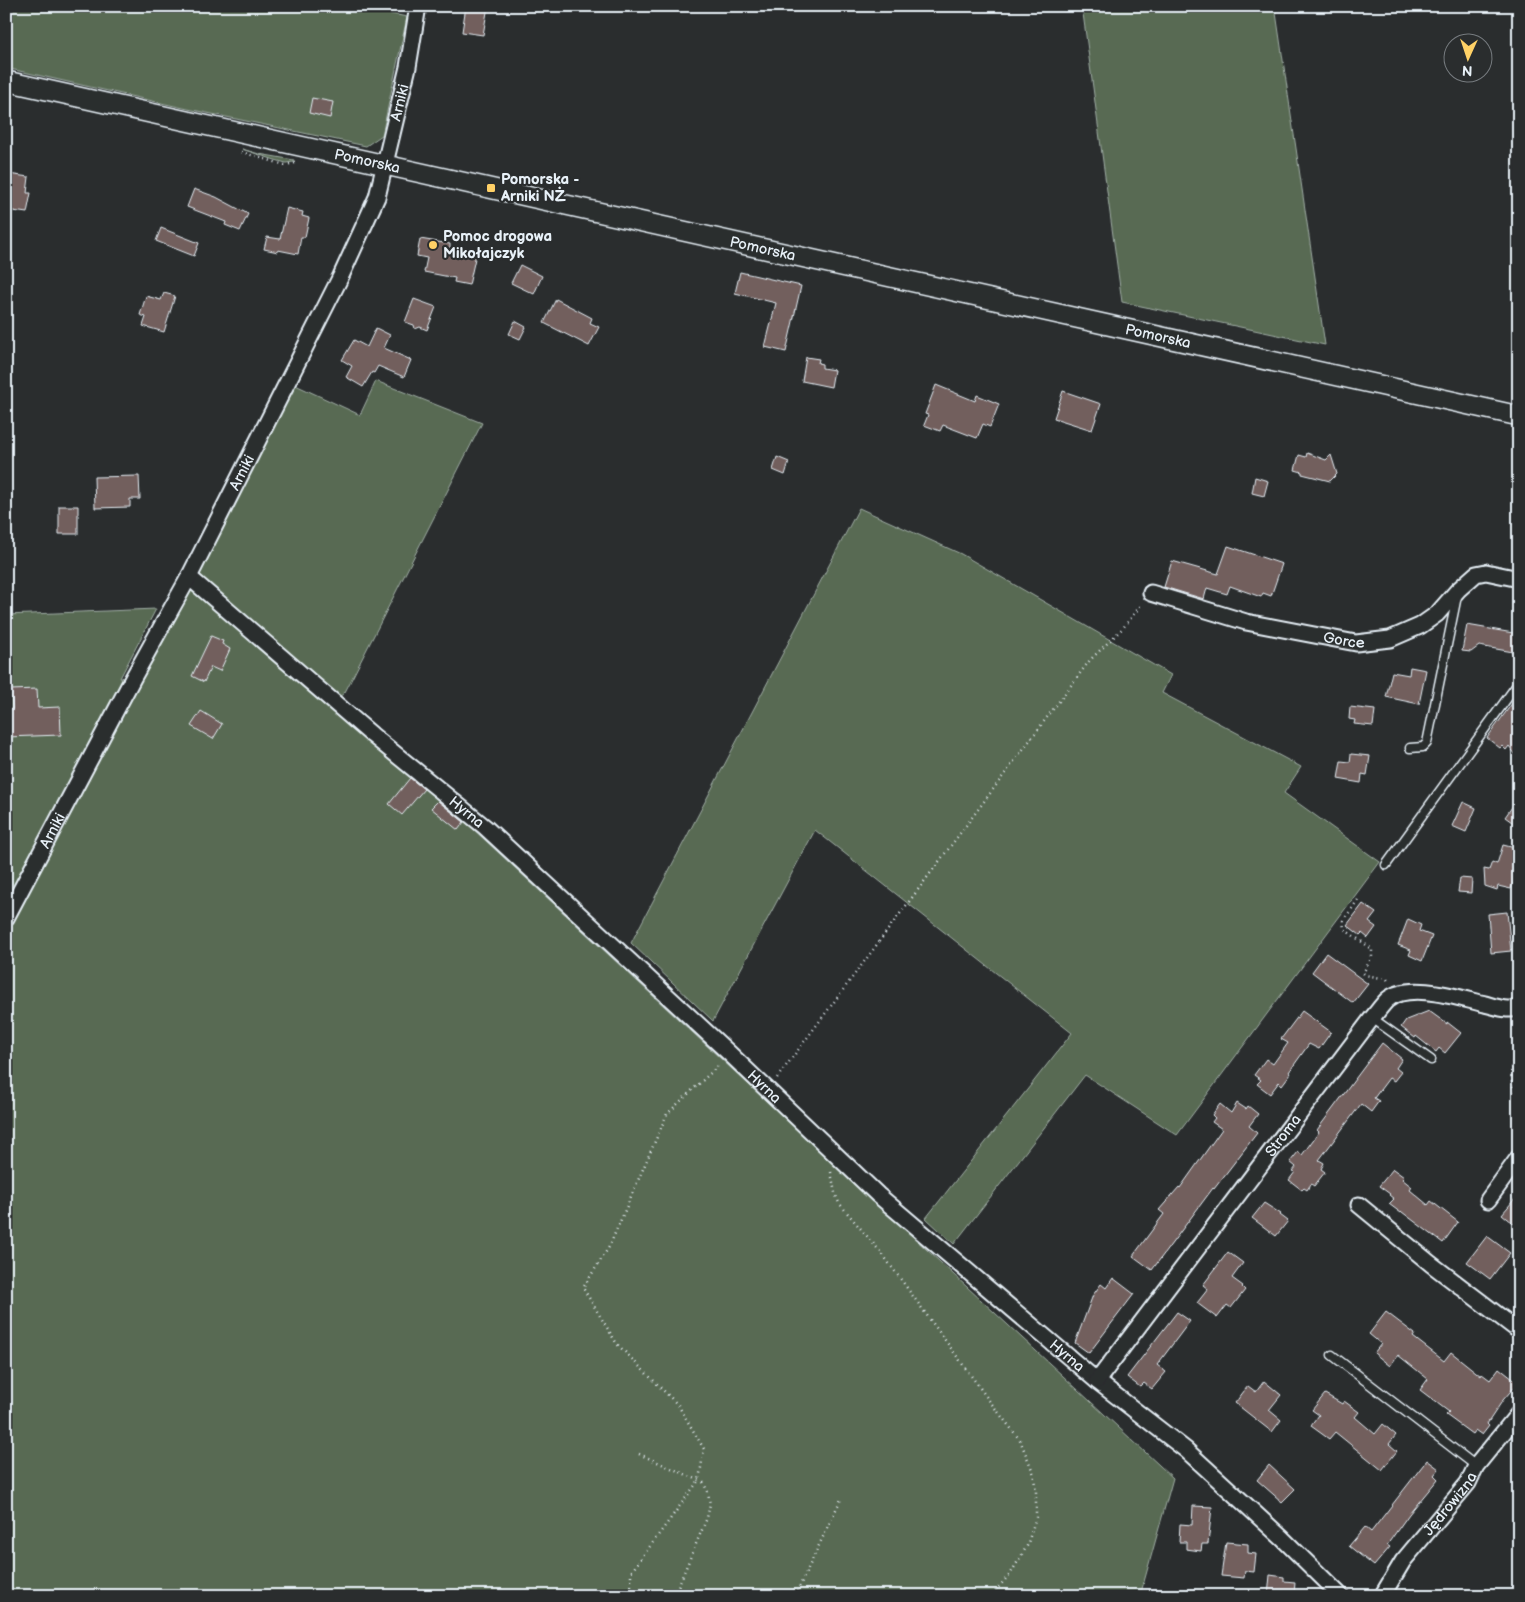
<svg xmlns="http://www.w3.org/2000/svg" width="1525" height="1602" font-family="'Balsamiq Sans',sans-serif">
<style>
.green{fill:#596a53;stroke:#a0aea6}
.building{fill:#725f5d;stroke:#e8f1f8}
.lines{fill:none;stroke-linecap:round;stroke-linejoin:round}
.service-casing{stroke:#e8f1f8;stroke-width:11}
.minor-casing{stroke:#e8f1f8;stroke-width:19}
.tertiary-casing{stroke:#e8f1f8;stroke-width:22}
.path{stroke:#e8f1f8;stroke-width:2.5;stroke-dasharray:1 4;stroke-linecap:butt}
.service{stroke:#2a2d2e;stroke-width:8}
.minor{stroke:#2a2d2e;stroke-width:15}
.tertiary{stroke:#2a2d2e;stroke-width:19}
.poi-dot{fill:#ffd166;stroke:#2a2d2e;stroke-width:2}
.labels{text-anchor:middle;stroke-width:4.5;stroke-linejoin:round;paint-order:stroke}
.street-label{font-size:15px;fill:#e8f1f8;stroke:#2a2d2e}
.poi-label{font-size:15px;font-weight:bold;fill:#e8f1f8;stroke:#2a2d2e;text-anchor:start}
</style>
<rect width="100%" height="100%" fill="#2a2d2e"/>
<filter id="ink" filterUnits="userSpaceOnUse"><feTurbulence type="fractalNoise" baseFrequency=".02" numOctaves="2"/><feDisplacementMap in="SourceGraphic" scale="10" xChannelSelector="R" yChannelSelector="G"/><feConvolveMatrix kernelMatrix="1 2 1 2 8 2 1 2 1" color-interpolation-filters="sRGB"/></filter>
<g filter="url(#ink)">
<path class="green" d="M6,6H353L407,17L382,135L366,146L188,109L6,68Z
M1082,6H1275L1325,345L1122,302Z
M242,149L259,154L294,160V162L286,163L272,159Z
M376,381L482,423L345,692L335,701L1173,1478L1140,1596H6V615L156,609L120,678H133L289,382L360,415Z
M859,508L961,554L1171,675L1162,693L1301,767L1284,793L1380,862L1177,1135L1085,1075L954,1244L926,1218L1072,1033L815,830L713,1021L631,943Z"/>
<path class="building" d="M466,6H488L483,35L462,32Z
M312,98L333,102L330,118L309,113Z
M8,174L29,177L27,193H31L27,213L6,210V181Z
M194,189L216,197L248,214L240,231L225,225L226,222L187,207Z
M287,208L303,212L302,216L309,218L305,237H301L298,254L278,250V252L264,249L267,237L280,239Z
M161,228L199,243L194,256L156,241Z
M420,239L450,244V248L476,254L469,285L454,282L455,278L424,272L427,258L417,256Z
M520,265L542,276L534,294L511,283Z
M740,272L801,286L786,352L765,347L776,303L735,293Z
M164,293L175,296L164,332L143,326L146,317L140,315L146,296L161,300Z
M414,299L436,307L427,330L420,327L415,329L414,325L405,322Z
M556,299L592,318L590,323L599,327L589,346L544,323Z
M515,321L526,327L520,339L509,334Z
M376,328L390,335L384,348L411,360L404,377L378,366L374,373L372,372L363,387L346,377L352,366L342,360L354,340L367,347Z
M806,357L819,359L818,363L822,364V368L834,370L831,387L802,381Z
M936,385L975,401L977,395L999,404L990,427L983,424L977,438L943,425L940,431L924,425L928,415L925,414Z
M1063,391L1101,404L1092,430L1054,418Z
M1307,453L1326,460L1331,455L1337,474L1330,481L1302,474V472L1295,470L1299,455L1306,457Z
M777,457L789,462L785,475L773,470Z
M139,476L140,499H130V507L95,508L94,477Z
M1255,477L1268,481L1264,496L1252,493Z
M59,506H78V534H59Z
M1228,546L1282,564L1271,596L1263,593L1261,597L1230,586L1227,594L1207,588L1204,599L1164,587L1172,561L1218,574Z
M1467,625L1519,634V653L1479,646L1471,652L1462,651Z
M211,636L223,641L222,644L230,649L220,671L211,667L204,682L192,676Z
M1410,667L1426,670L1419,704L1386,697L1392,672L1409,675Z
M37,689L38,708L60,707L61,735L6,737V709H12L11,690Z
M1519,694V759L1509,746L1506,750L1502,746L1500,748L1487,738Z
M1350,707L1375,710L1373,726L1354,724L1355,720L1349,719Z
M201,711L222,724L213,739L191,726Z
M1351,754L1370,756L1367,775L1362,774L1361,783L1338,779L1341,761L1350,762Z
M410,778L424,789L402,815L389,804Z
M1519,797V827L1505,817Z
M438,801L464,822L458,830L431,808Z
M1463,802L1476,808L1466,832L1452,826Z
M1503,845L1519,849V861L1511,889L1498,886L1497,890L1485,886L1484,869L1489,870L1492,862L1497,864Z
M1460,878L1472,879L1471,893L1458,892Z
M1363,904L1376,913L1369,922L1376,927L1368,938L1362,933L1360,935L1347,925Z
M1507,912L1511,951L1491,953L1488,914Z
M1408,919L1421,925L1419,931L1432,936L1422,961L1409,955L1411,950L1398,945Z
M1326,953L1368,984L1353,1003L1312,972Z
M1302,1011L1331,1032L1319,1049L1309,1044L1289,1072L1291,1073L1282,1085L1279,1082L1270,1094L1257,1084L1261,1080L1254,1075L1266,1059L1273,1064L1288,1043L1281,1039Z
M1429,1011L1447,1024V1022L1461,1033L1445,1053L1439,1048L1436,1052L1416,1036L1415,1038L1401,1027L1406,1020Z
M1382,1043L1402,1059L1396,1068L1401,1072L1394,1081L1389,1078L1374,1098L1379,1101L1371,1112L1361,1104L1319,1160L1324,1163L1321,1169L1325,1172L1314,1186L1311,1184L1307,1190L1304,1188L1302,1190L1289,1180L1295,1172L1293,1171L1296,1167L1290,1162L1298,1152L1302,1155L1319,1132L1317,1130Z
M1237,1103L1246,1109L1248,1106L1258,1114L1249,1126L1257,1133L1214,1189L1213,1188L1152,1270L1133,1256L1164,1214L1159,1210L1179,1187L1180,1188L1222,1129L1212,1122L1215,1118L1212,1115L1220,1104L1231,1113Z
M1393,1169L1404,1177L1402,1179L1412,1187L1410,1190L1428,1205L1431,1201L1458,1222L1443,1243L1402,1212L1401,1213L1389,1204L1394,1199L1389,1195L1390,1194L1379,1186Z
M1519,1194V1216L1513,1223L1502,1214Z
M1264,1203L1281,1214L1280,1215L1288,1221L1276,1236L1252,1218Z
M1487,1236L1510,1253L1490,1279L1467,1262Z
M1228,1252L1243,1263L1232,1278L1243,1286L1242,1287L1245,1290L1231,1308L1227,1305L1217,1318L1197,1303L1208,1289L1203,1285Z
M1113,1278L1134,1294L1089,1353L1075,1343L1093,1295L1101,1284L1106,1288Z
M1177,1312L1190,1321L1157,1365L1166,1372L1152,1389L1144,1383L1140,1387L1127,1377Z
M1386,1312L1415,1334L1413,1337L1444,1361L1451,1352L1481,1376L1482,1374L1490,1380L1499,1368L1518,1383L1503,1400L1487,1424L1489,1426L1482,1435L1475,1430L1472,1434L1446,1415L1449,1412L1420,1390L1428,1379L1398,1355L1390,1366L1374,1353L1381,1344L1369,1334Z
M1264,1381L1281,1395L1269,1410L1281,1420L1272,1432L1235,1403L1248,1386L1256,1392Z
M1325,1394L1342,1404L1344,1401L1359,1412L1355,1417L1375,1434L1383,1424L1396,1435L1389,1444L1397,1451L1382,1470L1335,1432L1329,1439L1311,1426L1319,1415L1312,1410Z
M1427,1460L1439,1469L1434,1475L1438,1479L1409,1514L1387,1545L1390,1547L1374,1566L1349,1546L1365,1527L1371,1532Z
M1269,1465L1295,1489L1282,1502L1257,1480Z
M1193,1506L1212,1507L1208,1544H1202L1201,1551L1186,1549V1542H1179L1180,1524L1192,1525Z
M1226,1542L1248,1544V1553L1256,1554L1254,1572L1245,1571L1244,1578L1221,1576Z
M1270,1575L1284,1577V1581L1295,1582L1294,1596H1268Z"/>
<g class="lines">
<g class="service-casing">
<path id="service" d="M1410,748L1423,747L1427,743L1457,596
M1386,865L1519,682
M1372,1018L1431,1060
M1332,1355L1476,1466"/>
</g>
<g class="minor-casing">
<g id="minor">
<path id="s1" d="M189,577L372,735L485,827L729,1053L878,1195L1097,1381L1186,1450L1282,1538L1341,1596"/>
<path id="s2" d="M1151,593L1246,622L1356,643L1390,639L1420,626L1437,614L1458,590L1476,574L1486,572L1519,579"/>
<path id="s3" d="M6,918L133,678L189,577L341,276L377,197L408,67L418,6"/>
<path d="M1488,1200L1519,1157"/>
<path d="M1359,1205L1431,1264L1519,1331"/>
<path id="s4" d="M1097,1381L1372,1018C1377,1012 1382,1005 1387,1000C1409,981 1459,998 1485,1004C1496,1007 1507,1011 1519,1008"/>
<path id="s5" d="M1382,1596L1403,1561L1468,1483L1476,1466L1519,1413"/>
</g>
</g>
<g class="tertiary-casing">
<g id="tertiary">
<path id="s6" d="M6,81L1519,416"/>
</g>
</g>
<path class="path" d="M241,152L285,165L296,163
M1358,900L1343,921L1344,929L1372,949V957L1363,973L1365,975L1387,979L1389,982
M1519,1037C1513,1060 1505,1077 1519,1099
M777,1078L1090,660L1123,628L1142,604
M831,1172L835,1193L839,1203L883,1255L988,1399L1020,1440L1033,1472L1036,1491V1517L1027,1546L1011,1573L991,1596
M639,1454L703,1482L708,1492L710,1504L707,1518L674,1596
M631,1596V1572L699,1480L704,1449L678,1405L617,1344L583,1288L609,1247L667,1114L720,1064
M795,1596L841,1499"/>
<use href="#service" class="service"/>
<use href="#minor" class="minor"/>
<use href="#tertiary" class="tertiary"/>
</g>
</g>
<g class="poi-dot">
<rect x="486" y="183" width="10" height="10" rx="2.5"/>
<circle cx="433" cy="245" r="5"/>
</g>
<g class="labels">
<g class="street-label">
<text dy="5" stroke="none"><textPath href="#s3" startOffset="908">Arniki</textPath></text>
<text dy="5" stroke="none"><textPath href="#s6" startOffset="370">Pomorska</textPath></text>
<text dy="5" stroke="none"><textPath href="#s6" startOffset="775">Pomorska</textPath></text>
<text dy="5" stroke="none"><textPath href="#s6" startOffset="1180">Pomorska</textPath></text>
<text dy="5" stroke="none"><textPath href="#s3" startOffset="504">Arniki</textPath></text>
<text dy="5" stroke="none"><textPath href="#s2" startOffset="199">Gorce</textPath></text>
<text dy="5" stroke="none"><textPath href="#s1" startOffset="364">Hyrna</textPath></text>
<text dy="5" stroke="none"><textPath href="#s3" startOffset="99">Arniki</textPath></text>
<text dy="5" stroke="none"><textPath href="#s1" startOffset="769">Hyrna</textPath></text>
<text dy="5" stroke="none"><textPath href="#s4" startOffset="308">Stroma</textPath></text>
<text dy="5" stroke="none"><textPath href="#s1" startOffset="1174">Hyrna</textPath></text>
<text dy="5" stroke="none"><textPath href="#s5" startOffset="115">Jędrowizna</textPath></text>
</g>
<g class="poi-label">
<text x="501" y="184">Pomorska -<tspan x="501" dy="17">Arniki NŻ</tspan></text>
<text x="443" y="241">Pomoc drogowa<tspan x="443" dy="17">Mikołajczyk</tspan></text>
</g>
</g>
<rect width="1525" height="1602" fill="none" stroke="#2a2d2e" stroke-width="25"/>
<rect x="12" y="12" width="1500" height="1577" fill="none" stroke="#e8f1f8" stroke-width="2" filter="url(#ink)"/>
<g transform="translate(1468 58) rotate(183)"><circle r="24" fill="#2a2d2e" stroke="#767b7f"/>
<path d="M0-4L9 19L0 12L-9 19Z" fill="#ffd166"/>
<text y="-8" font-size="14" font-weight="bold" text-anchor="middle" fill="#e8f1f8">N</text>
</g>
</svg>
